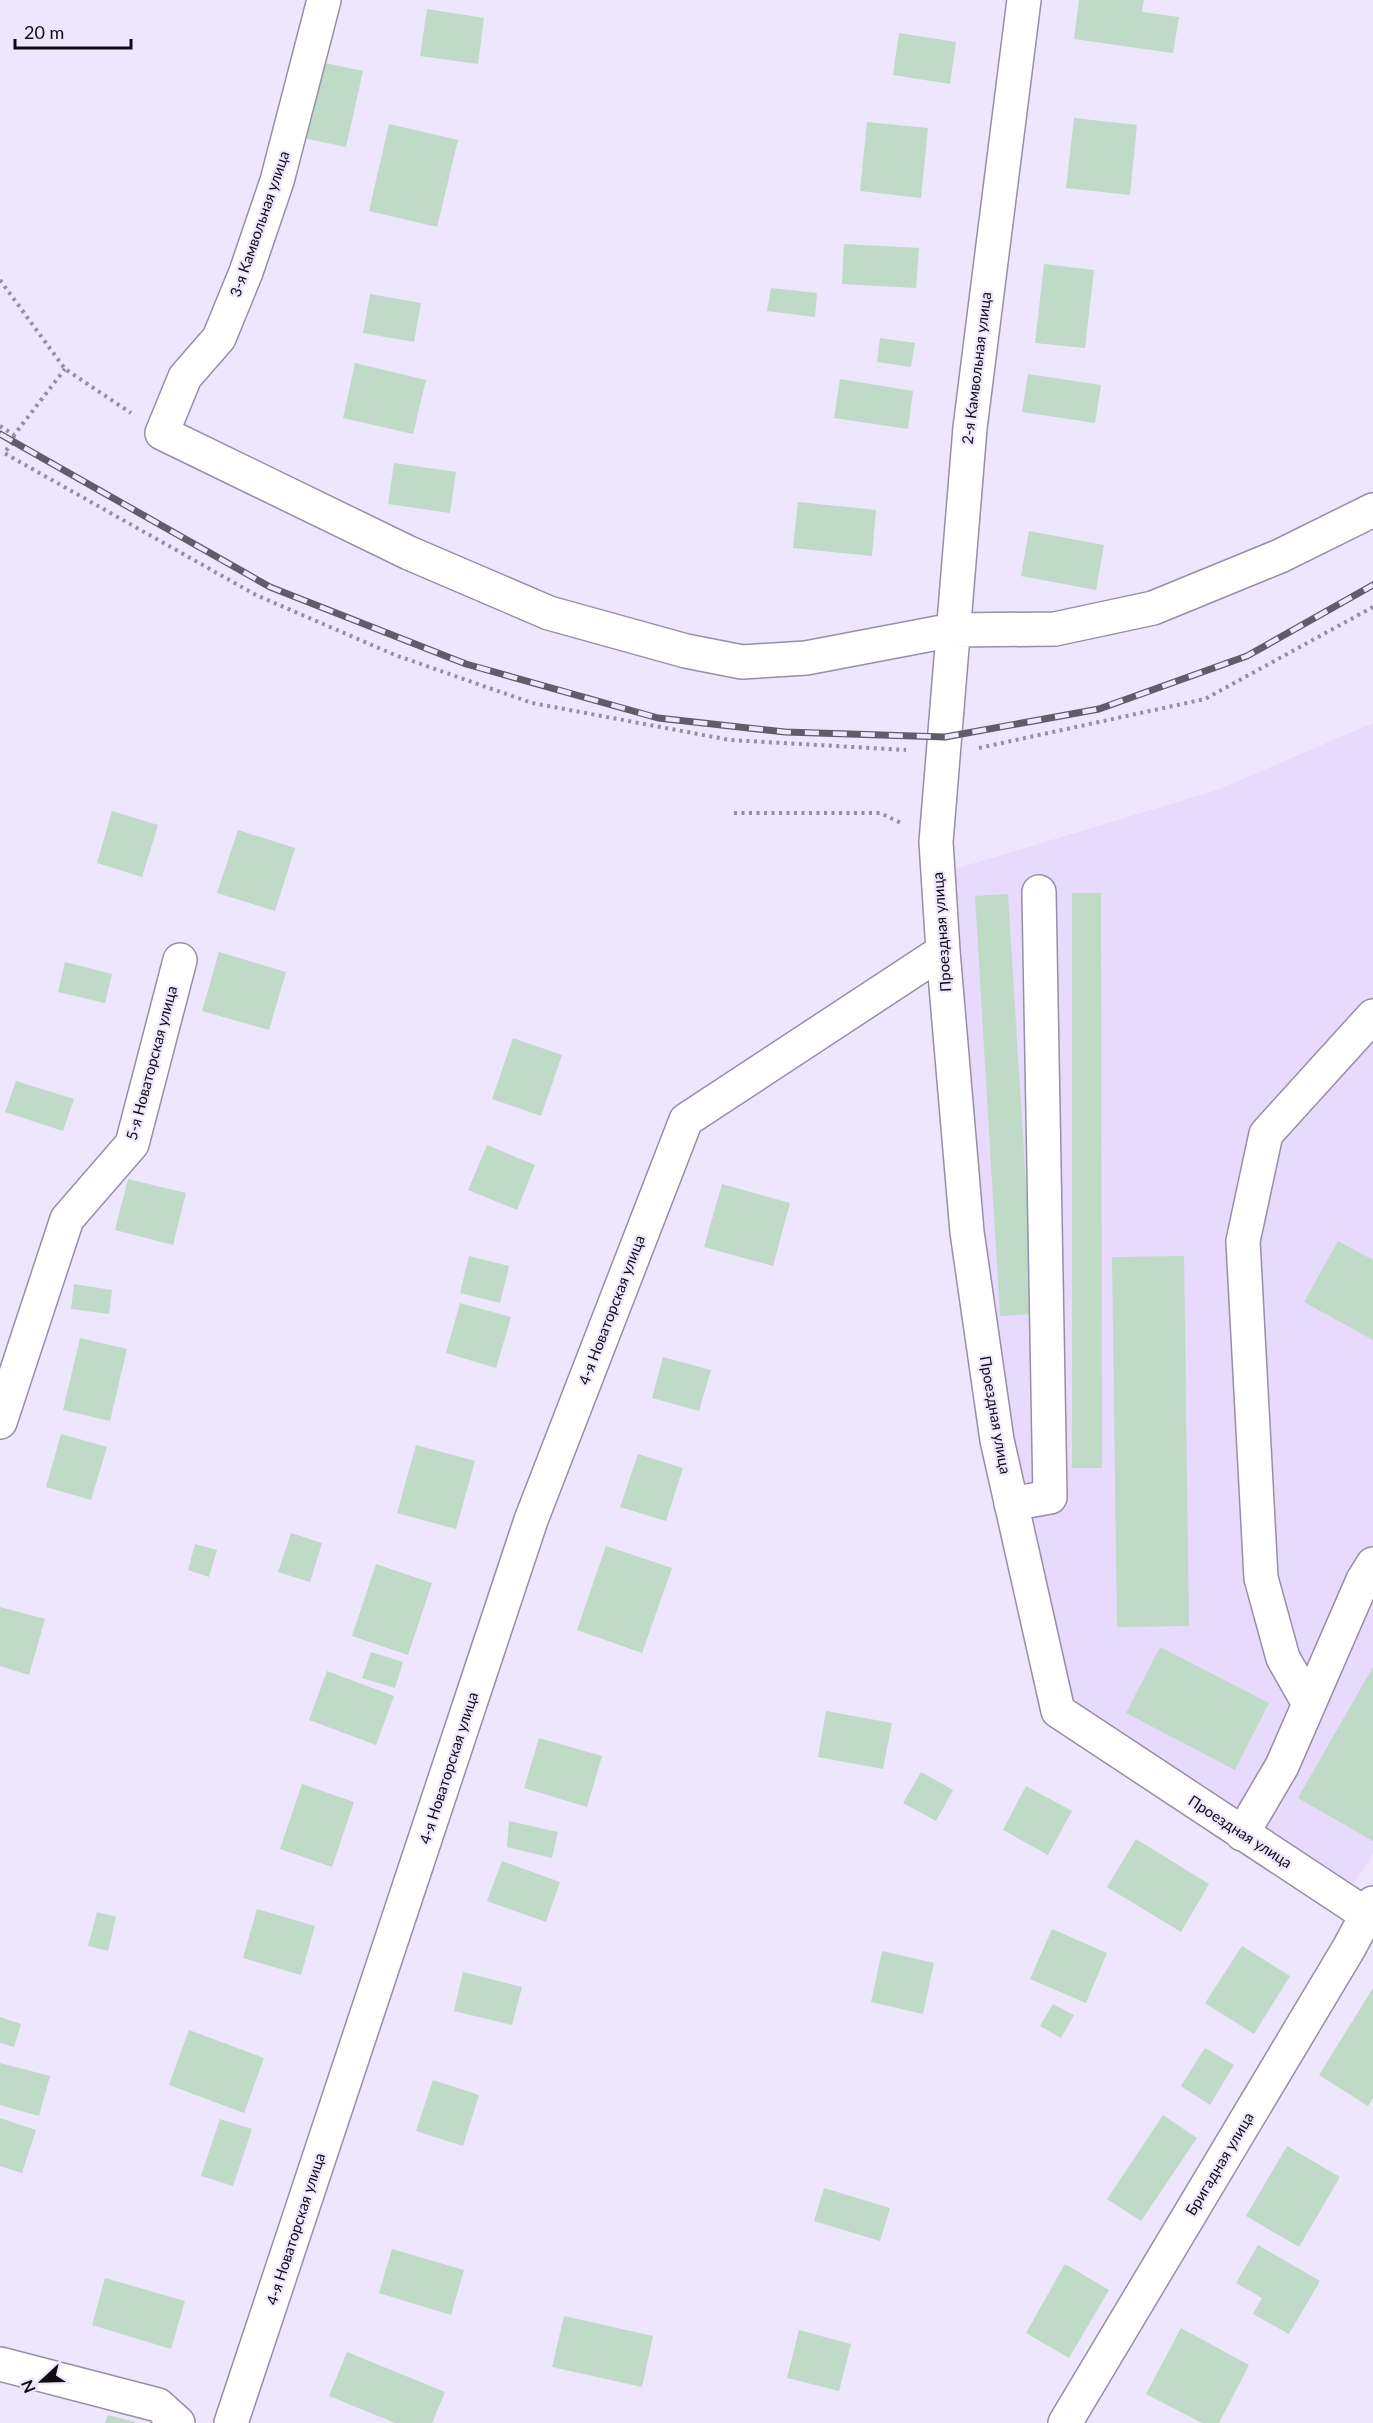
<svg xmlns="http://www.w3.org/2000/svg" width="1373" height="2423" font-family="Lato,sans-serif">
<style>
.built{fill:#e7dafc}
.building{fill:#bfdac7}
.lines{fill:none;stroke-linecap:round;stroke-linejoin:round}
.minor-casing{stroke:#978ea7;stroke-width:36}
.path{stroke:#958f9f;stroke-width:4;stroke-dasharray:3 4.5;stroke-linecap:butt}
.minor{stroke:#fff;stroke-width:33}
.rail-casing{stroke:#615c69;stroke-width:7}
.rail{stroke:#eee6fc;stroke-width:4.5;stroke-dasharray:14;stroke-linecap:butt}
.labels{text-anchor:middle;stroke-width:4.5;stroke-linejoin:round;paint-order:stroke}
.street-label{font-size:15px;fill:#0e0b13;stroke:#eee6fc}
</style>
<rect width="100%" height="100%" fill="#eee6fc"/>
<path class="built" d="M1373,723V1854L1350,1890L1067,1704L991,1321L952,870L1217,790Z"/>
<path class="building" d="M1079,0H1144L1142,12L1179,17L1173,53L1074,39Z
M427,9L484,18L478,64L420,56Z
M899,33L956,42L950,84L893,75Z
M325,63L363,71L346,147L303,138Z
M1074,118L1137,125L1130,195L1066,188Z
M867,122L928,128L921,198L860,191Z
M389,124L458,140L437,227L369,211Z
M844,244L919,248L916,288L842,284Z
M1044,264L1094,270L1085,348L1035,343Z
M771,288L817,293L815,317L767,311Z
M370,294L421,303L414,342L363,333Z
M880,338L915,343L911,367L877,362Z
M355,363L426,380L413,434L343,418Z
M1028,374L1101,385L1095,423L1022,412Z
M840,379L913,391L908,429L834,418Z
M394,463L456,472L450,513L388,504Z
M798,502L876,510L872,556L793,548Z
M1029,531L1104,545L1096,590L1021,576Z
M112,811L158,825L142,877L97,863Z
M238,830L295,848L275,911L217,893Z
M1072,893H1101L1102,1468H1072Z
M1008,894L1034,1314L1000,1316L975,896Z
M219,952L286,972L269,1030L202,1011Z
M65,962L112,974L105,1003L58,992Z
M513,1038L562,1055L541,1116L492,1099Z
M16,1081L74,1099L63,1131L5,1112Z
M487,1145L535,1165L517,1210L468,1190Z
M128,1179L186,1193L173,1245L115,1230Z
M722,1184L790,1203L773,1266L704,1247Z
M1338,1241L1373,1260V1340L1304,1302Z
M469,1256L509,1266L500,1303L460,1293Z
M1184,1256L1189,1626L1117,1627L1112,1257Z
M74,1284L112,1290L109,1314L71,1309Z
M460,1303L511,1317L496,1368L446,1353Z
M80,1338L127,1349L110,1421L63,1410Z
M663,1357L711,1370L699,1411L652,1398Z
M61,1434L107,1447L91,1500L46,1487Z
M416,1445L475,1461L456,1529L397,1513Z
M638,1454L683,1468L666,1521L620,1507Z
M291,1533L322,1543L310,1582L278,1572Z
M195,1544L217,1550L209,1577L188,1570Z
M606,1546L672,1568L642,1653L577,1630Z
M376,1564L432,1583L408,1655L352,1636Z
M0,1607L45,1619L29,1675L0,1666Z
M1160,1647L1269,1703L1235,1770L1126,1713Z
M371,1652L403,1662L395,1688L362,1678Z
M1373,1667V1841L1298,1798Z
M327,1671L394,1696L376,1745L309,1720Z
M826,1711L892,1723L883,1769L818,1757Z
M539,1738L602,1756L587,1807L524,1788Z
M921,1772L953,1790L936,1821L903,1803Z
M302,1784L354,1802L332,1867L280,1849Z
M1026,1786L1072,1811L1048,1855L1003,1830Z
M509,1821L558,1832L552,1858L507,1847Z
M1136,1839L1209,1884L1181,1932L1107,1887Z
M502,1861L560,1882L546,1922L487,1901Z
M257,1909L315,1926L301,1975L243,1958Z
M97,1912L116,1917L108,1951L88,1946Z
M1052,1929L1107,1953L1086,2003L1030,1979Z
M1242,1946L1290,1976L1254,2034L1205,2003Z
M882,1951L934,1963L923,2014L871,2002Z
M463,1972L522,1987L512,2025L454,2011Z
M1373,1988V2098L1368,2106L1319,2075Z
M1053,2004L1074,2015L1061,2038L1040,2026Z
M0,2017L21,2024L14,2047L0,2043Z
M189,2030L264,2058L244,2113L169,2085Z
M1205,2048L1234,2065L1210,2105L1181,2086Z
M0,2063L50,2076L39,2116L0,2105Z
M433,2080L479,2095L463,2146L416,2131Z
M1163,2115L1197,2138L1141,2221L1107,2199Z
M0,2118L36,2130L22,2173L0,2166Z
M220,2119L252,2129L233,2186L201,2176Z
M1287,2146L1340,2177L1299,2247L1246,2216Z
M824,2188L890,2208L880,2241L814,2221Z
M1258,2245L1320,2281L1289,2334L1253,2314L1262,2298L1236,2283Z
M392,2249L464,2270L451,2315L379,2293Z
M1065,2264L1109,2290L1069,2358L1026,2333Z
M105,2278L185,2301L171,2349L92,2325Z
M564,2316L653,2336L642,2387L552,2367Z
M1181,2328L1249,2365L1219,2423H1202L1146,2394Z
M799,2330L851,2344L839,2391L787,2378Z
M347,2352L445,2392L432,2423H395L329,2396Z
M108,2415L135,2422V2423H105Z"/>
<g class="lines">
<g class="minor-casing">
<path id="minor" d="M324,0L277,181L246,272L219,338L185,377L162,433L409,553L549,613L686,651L742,662L806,658L953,630L1055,629L1153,608L1280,556L1373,510
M1024,0L970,428L936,842L943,951L967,1232L997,1440L1058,1711L1373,1919
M0,1422L67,1219L132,1144L180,960
M1011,1504L1050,1497L1039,892
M1309,1704L1283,1658L1261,1578L1243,1241L1266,1134L1373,1016
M1242,1834L1282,1766L1363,1580L1373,1564
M0,2364L158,2405L178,2423
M231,2423L531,1520L686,1120L943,951
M1065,2423L1349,1948L1373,1903"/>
</g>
<path class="path" d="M0,280L65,369L131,413
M0,426L14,435L65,369
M14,435L13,442L4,453L256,595L395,655L532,703L730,740L906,750
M979,748L1205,699L1373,607
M734,813H880L901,823"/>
<use href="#minor" class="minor"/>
<g class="rail-casing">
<path id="rail" d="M0,434L270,587L466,664L658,718L785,732L945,737L1099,709L1247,656L1373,585"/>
</g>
<use href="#rail" class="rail"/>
</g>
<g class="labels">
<g class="street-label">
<text transform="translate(260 224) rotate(-71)" y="5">3-я Камвольная улица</text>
<text transform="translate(977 368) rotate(-83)" y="5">2-я Камвольная улица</text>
<text transform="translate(942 932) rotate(-94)" y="5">Проездная улица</text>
<text transform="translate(152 1063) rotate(-75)" y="5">5-я Новаторская улица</text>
<text transform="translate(612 1310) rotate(-69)" y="5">4-я Новаторская улица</text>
<text transform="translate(995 1415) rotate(80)" y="5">Проездная улица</text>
<text transform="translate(449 1768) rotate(-72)" y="5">4-я Новаторская улица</text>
<text transform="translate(1240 1832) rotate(33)" y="5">Проездная улица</text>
<text transform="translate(1220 2164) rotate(-59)" y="5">Бригадная улица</text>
<text transform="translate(296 2229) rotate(-72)" y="5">4-я Новаторская улица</text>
</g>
</g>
<g transform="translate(42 2381) rotate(248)" stroke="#eee6fc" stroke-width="4.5" paint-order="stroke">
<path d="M0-4.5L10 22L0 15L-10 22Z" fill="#0e0b13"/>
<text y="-9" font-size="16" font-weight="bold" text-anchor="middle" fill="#0e0b13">N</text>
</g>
<path d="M15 39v9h116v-9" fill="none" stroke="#0e0b13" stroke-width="3"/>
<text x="24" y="39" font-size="18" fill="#0e0b13" stroke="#eee6fc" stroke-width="4.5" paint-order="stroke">20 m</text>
</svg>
